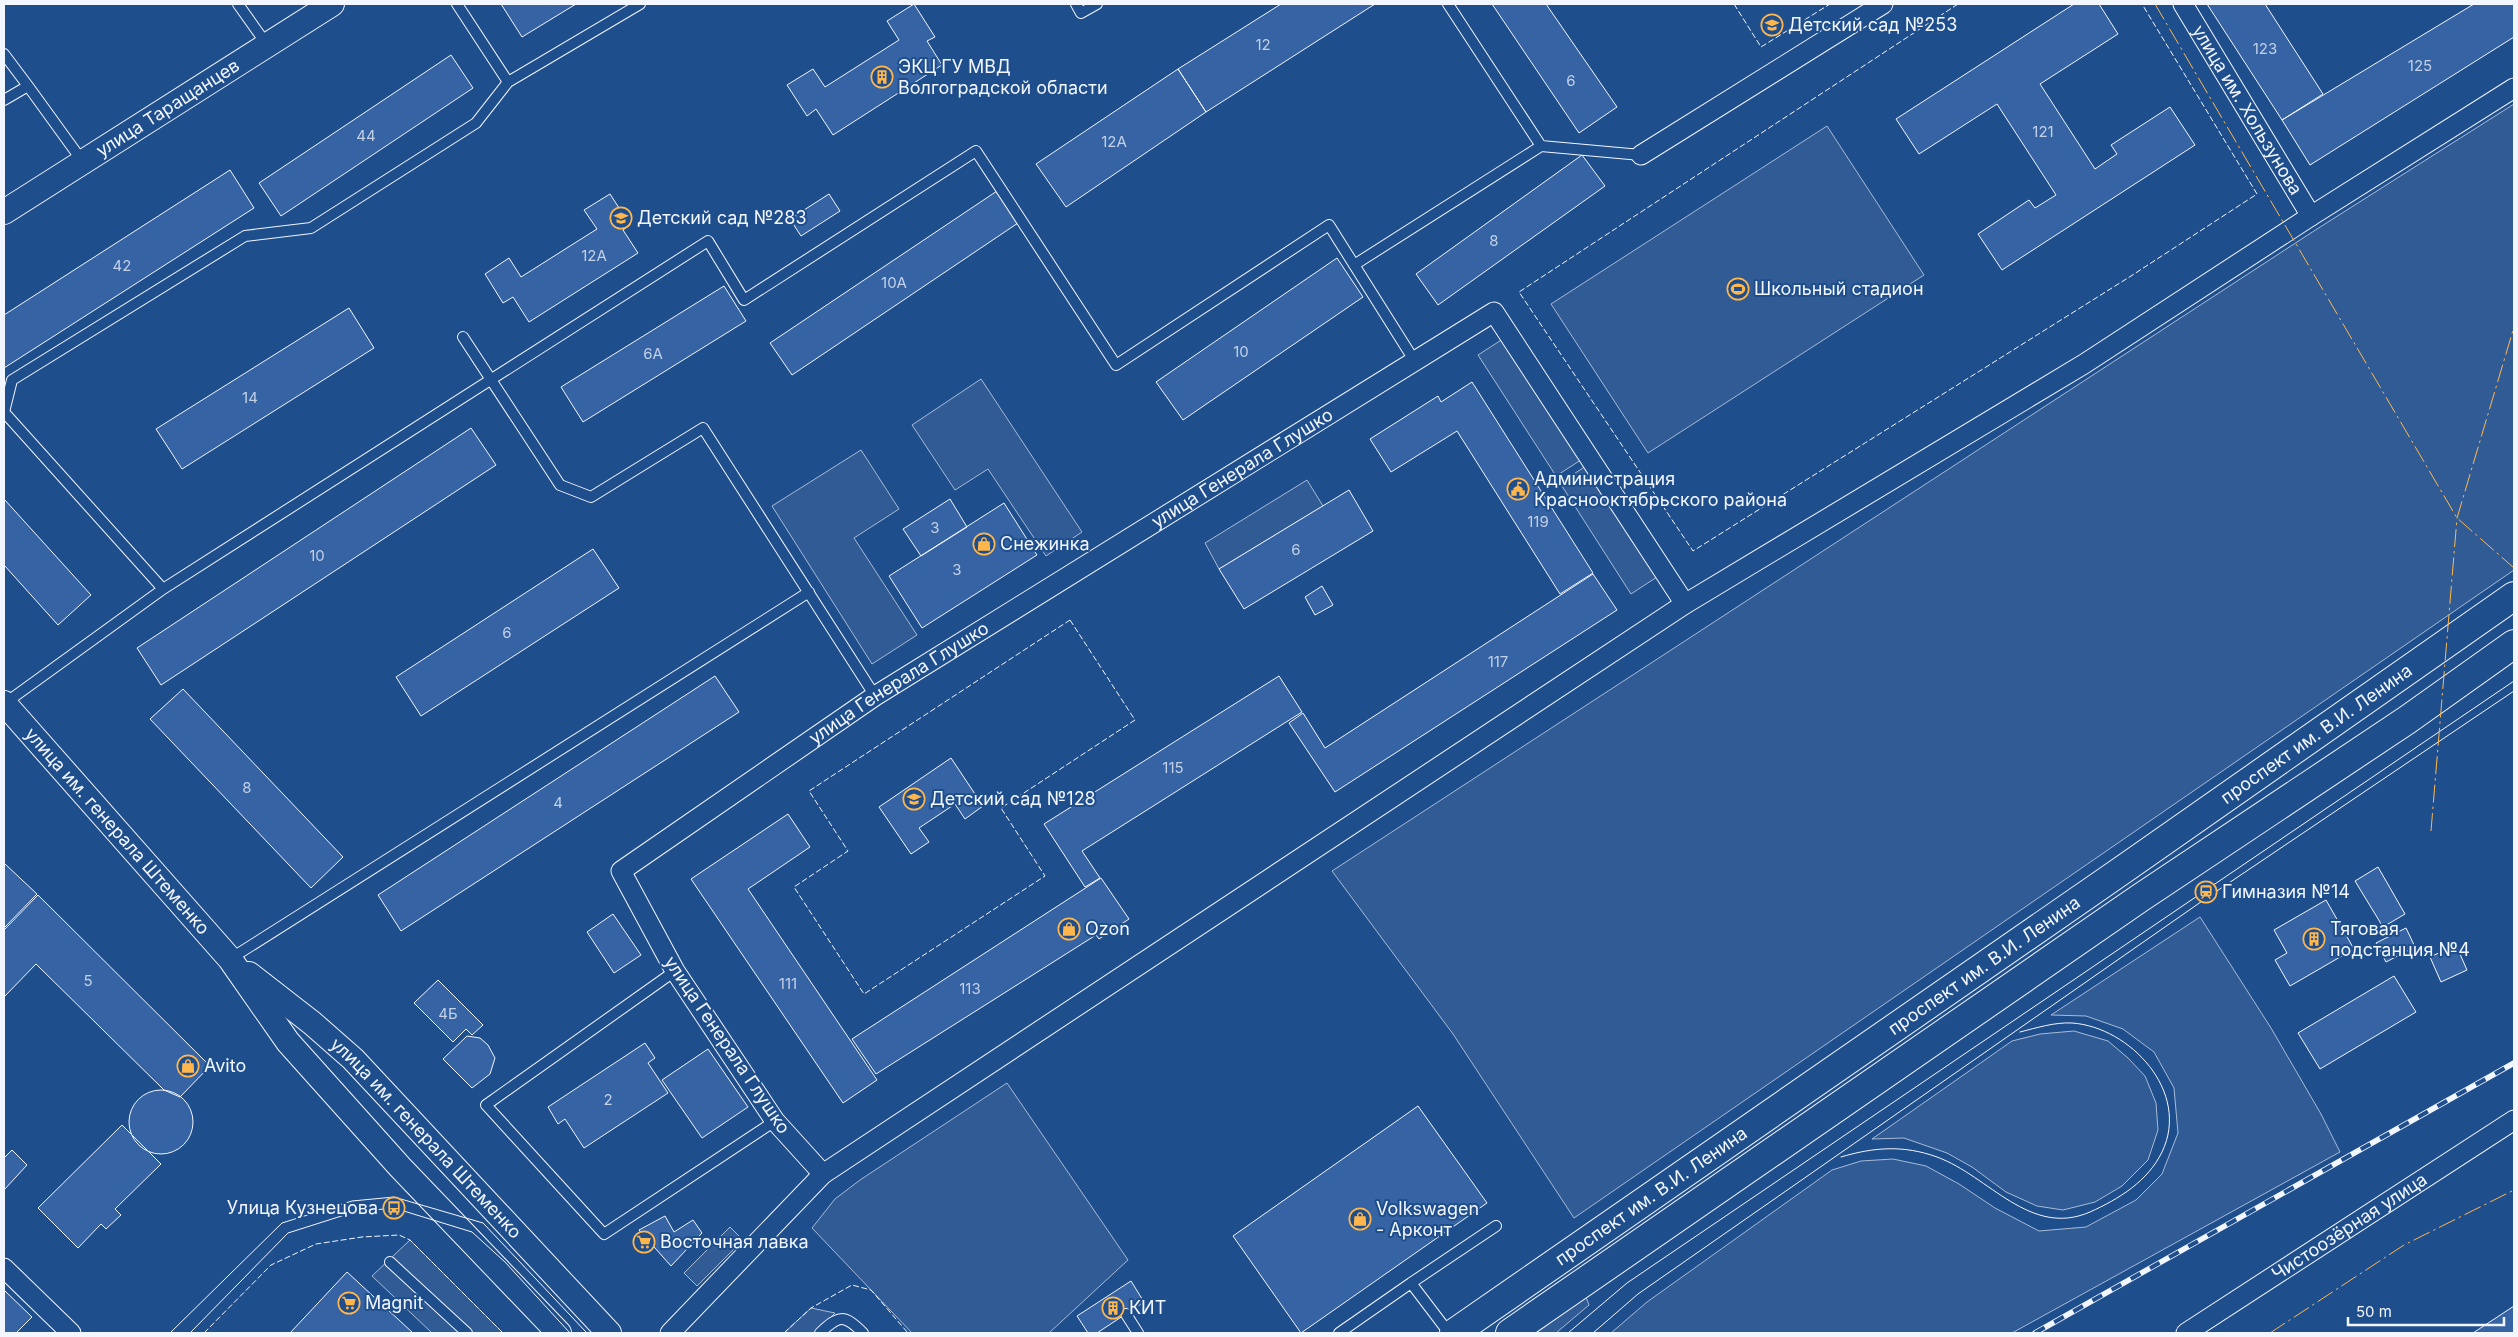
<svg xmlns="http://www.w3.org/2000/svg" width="2518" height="1337" font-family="Inter,sans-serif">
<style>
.built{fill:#305b95;stroke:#a8bbd7}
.building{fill:#3563a3;stroke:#f2f6ff}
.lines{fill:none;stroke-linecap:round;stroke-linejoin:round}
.service-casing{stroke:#f2f6ff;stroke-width:12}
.minor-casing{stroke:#f2f6ff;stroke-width:21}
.tertiary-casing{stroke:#f2f6ff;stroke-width:26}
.primary-casing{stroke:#f2f6ff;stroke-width:30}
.service{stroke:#1f4e8c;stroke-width:10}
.minor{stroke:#1f4e8c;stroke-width:19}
.tertiary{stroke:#1f4e8c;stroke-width:24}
.primary{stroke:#1f4e8c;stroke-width:28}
.tram{stroke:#f2f6ff;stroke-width:1}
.rail-casing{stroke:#f2f6ff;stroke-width:5.5}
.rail{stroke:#1f4e8c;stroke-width:4;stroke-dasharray:11;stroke-linecap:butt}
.fence{stroke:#f2f6ff;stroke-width:1;stroke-dasharray:6 2.5;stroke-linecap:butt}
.power{stroke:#ffb74d;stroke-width:1;stroke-dasharray:18 4 2.5 4;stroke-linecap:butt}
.labels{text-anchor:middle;stroke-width:4;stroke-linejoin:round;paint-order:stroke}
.number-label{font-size:15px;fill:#c3d1e8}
.poi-label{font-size:18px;fill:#f2f6ff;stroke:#1f4e8c;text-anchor:start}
.street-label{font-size:18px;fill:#f2f6ff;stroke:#1f4e8c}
</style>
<rect width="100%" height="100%" fill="#1f4e8c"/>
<path class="built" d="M2514,104V570L1574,1218L1453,1034L1332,871L2317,229Z
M1827,126L1924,275L1648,453L1551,304Z
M1506,337L1584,458L1556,476L1478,355Z
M981,379L1082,532L1046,556L988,469L955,490L912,425Z
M861,450L899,509L854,538L917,635L872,664L772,506Z
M1589,464L1660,575L1631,594L1560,483Z
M1307,480L1323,506L1219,569L1205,543Z
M2200,917L2271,1028L2321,1114L2340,1152L2012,1333H1611L1647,1302L1832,1170L1861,1161L1893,1159L1926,1166L1959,1184L1995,1208L2039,1231L2086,1227L2136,1200L2162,1174L2178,1133L2174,1088L2154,1052L2123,1029L2086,1016L2051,1015Z
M2074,1031L2108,1041L2128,1058L2145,1076L2156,1103L2158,1130L2148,1160L2122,1186L2095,1202L2063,1210L2037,1206L2006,1192L1972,1167L1947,1153L1904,1138L1872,1139L2012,1041L2040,1034Z
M1007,1083L1128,1260L1049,1333H912L812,1228L835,1199L860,1180Z
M730,1227L743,1240L697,1286L684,1273Z
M410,1240L503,1333H432L372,1276Z
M1586,1297L1589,1305L1556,1333H1536Z
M811,1308L835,1313L815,1333H784Z"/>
<path class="building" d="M501,4H576L522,37Z
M914,4L935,37L927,41L942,65L833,135L816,109L807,116L787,85L813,69L825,87L899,40L887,21Z
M1281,4H1375L1206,112L1178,69Z
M1492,4H1546L1617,107L1579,133Z
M2074,4H2099L2118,34L2040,84L2095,169L2117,154L2111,145L2170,107L2195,145L2002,270L1978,234L2029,200L2035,208L2056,195L1997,104L1919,154L1896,119Z
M2207,4H2265L2323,94L2282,120Z
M2474,4H2514V37L2310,165L2282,120Z
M451,55L473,88L281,216L259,183Z
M1178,69L1206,112L1066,207L1036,164Z
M1582,155L1605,186L1438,305L1416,274Z
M230,170L254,208L4,368V315Z
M997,191L1018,223L792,375L770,343Z
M610,194L630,225L623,230L638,253L529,322L513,297L503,303L485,274L509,258L521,277L597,229L584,210Z
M829,194L840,211L801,236L790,219Z
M1337,258L1363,297L1183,420L1156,382Z
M724,286L746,321L583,422L561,387Z
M349,308L374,348L182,469L156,429Z
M1472,382L1593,573L1560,594L1457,431L1391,472L1370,439L1438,396L1441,402Z
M471,428L496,465L161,685L137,648Z
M1349,490L1373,531L1244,609L1219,569Z
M4,499L91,595L58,625L4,565Z
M950,499L967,527L921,556L903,529Z
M1004,503L1037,555L922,628L889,576Z
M593,549L619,588L421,716L396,677Z
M1593,574L1617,610L1335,792L1289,723L1303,713L1325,748Z
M1322,586L1333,605L1315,615L1305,597Z
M715,676L739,712L401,931L378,895Z
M1279,676L1302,712L1082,851L1100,878L1085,887L1044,824Z
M183,689L343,857L311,888L150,719Z
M951,758L983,806L965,819L955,804L919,828L929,842L911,854L879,807Z
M788,814L810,847L748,889L877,1080L843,1103L691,879Z
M4,863L37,894L4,928Z
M2378,867L2405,914L2383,927L2355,881Z
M1101,878L1129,919L1099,939L1096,935L876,1074L852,1039Z
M38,895L210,1066L180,1097L164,1090L36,964L4,997V930Z
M2326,900L2354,949L2290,986L2275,960L2287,953L2274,930Z
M613,914L641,955L614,973L587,932Z
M2406,928L2415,947L2386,962L2376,943Z
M2456,945L2467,970L2441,982L2430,957Z
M2394,976L2416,1012L2320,1069L2298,1033Z
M438,980L483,1025L472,1035L466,1029L453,1042L414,1003Z
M467,1036L480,1038L488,1045L495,1058L490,1074L472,1088L443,1059Z
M645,1043L655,1058L648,1063L668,1093L584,1148L565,1119L558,1124L548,1107Z
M708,1049L748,1107L702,1138L662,1080Z
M129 1122a32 32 0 1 1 64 0a32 32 0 1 1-64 0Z
M1418,1106L1487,1203L1301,1333L1233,1236Z
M122,1125L161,1164L115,1209L121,1215L106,1229L101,1224L78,1248L38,1208Z
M12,1150L27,1165L4,1190V1158Z
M665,1216L674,1232L693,1220L702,1233L671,1266L639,1230Z
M641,1232L651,1244L645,1250L634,1239Z
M347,1272L413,1333H290Z
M1131,1281L1144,1302L1097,1333H1088L1077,1316Z
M4,1290L32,1317L16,1333H4Z
M2514,1306V1333H2473Z"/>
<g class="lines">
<g class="service-casing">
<path id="service" d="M238,4L267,45
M457,4L508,82
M1076,4L1081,13L1097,4
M1448,4L1541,146
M4,54L28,86
M4,100L28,86L83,162
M1354,265L1541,146L1641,155
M463,337L560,485L591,497L703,428L875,696
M163,589L4,412L12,380L245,236L311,228L476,123L508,82L640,4
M4,704L163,589L708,241L744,300L976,151L1116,365L1329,225L1414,360
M230,959L809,592
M675,971L486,1105L604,1234L775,1121
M390,1262L467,1333
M1126,1314L1138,1333
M820,1333C839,1315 844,1314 863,1333
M1339,1333L1411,1283
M1449,1333L1411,1283L1496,1226"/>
</g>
<g class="minor-casing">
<g id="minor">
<path id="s1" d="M2183,4L2311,216"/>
<path d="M1641,155L1883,4"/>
<path id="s2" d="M823,1174L775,1121L675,971L621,871L875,696L1494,312L1685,604"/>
<path d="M4,1268L71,1333"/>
<path d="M670,1333L823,1174L1685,604L2084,364L2311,216L2514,88"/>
<path id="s3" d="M2186,1333L2514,1120"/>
</g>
</g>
<g class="tertiary-casing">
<g id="tertiary">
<path id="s4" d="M4,212L332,4"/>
<path id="s5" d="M4,703L230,959L288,1042L400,1167L559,1333"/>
<path id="s6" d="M249,974L312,1023L353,1059L609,1333"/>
</g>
</g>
<g class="primary-casing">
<g id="primary">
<path id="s7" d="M1454,1333L2121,871L2514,596"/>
<path d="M1510,1333L2140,898L2407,720L2514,644"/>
</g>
</g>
<use href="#service" class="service"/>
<use href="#minor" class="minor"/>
<use href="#tertiary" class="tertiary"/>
<use href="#primary" class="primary"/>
<path class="tram" d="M1841,1157C1874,1147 1904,1145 1937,1157C1989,1176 2030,1238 2090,1212C2119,1199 2148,1181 2162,1152C2191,1092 2130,1027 2072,1023C2055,1022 2036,1028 2020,1032
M170,1333L282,1223L352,1201L394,1197L483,1223L587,1333
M190,1333L288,1233L354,1212L394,1208L472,1232L505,1262L570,1333
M1568,1333L1627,1283L2514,681
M1593,1333L1638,1294L2208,897L2514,691"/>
<g class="rail-casing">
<path id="rail" d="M2035,1333L2514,1063"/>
</g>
<use href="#rail" class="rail"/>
<path class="fence" d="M1734,4L1761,47L1830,4
M1958,4L1519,292L1693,551L2131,276L2257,194L2142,4
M1070,620L1135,720L1001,808L1045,876L864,994L794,887L848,851L809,791Z
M204,1333L271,1265L316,1244L362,1237L399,1235L410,1240L503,1333
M784,1333L811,1308L852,1285L871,1290L908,1333"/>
<path class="power" d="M2155,4L2457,518L2514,568
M2431,831L2457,518L2514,327
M2270,1333L2404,1245L2514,1190"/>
</g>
<defs>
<g id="school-ring" transform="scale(1.125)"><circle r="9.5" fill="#1f4e8c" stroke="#ffb74d" stroke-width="1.5"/><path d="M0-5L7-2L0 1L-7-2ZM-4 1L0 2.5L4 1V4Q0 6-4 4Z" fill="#ffb74d"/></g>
<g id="building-ring" transform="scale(1.125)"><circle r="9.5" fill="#1f4e8c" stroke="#ffb74d" stroke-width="1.5"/><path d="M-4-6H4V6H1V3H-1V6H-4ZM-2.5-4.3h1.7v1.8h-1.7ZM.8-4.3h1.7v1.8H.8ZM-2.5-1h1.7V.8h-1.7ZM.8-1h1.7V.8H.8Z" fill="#ffb74d"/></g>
<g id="stadium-ring" transform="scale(1.125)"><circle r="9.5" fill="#1f4e8c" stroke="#ffb74d" stroke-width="1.5"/><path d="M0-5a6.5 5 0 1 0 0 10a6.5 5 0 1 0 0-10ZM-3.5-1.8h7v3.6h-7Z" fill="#ffb74d"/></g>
<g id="civic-ring" transform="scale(1.125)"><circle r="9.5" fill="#1f4e8c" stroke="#ffb74d" stroke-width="1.5"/><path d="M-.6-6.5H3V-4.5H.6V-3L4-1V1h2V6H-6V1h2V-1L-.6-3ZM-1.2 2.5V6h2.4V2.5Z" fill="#ffb74d"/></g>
<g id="shop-ring" transform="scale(1.125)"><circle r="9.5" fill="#1f4e8c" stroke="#ffb74d" stroke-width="1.5"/><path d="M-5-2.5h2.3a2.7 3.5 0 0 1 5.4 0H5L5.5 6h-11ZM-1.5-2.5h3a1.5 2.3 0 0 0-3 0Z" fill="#ffb74d"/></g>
<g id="station-ring" transform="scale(1.125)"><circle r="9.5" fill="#1f4e8c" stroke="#ffb74d" stroke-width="1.5"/><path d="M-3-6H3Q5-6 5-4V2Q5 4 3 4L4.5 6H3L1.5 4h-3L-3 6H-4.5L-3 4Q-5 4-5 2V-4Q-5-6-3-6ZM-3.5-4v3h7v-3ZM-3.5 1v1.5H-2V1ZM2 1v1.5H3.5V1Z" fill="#ffb74d"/></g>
<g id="bus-ring" transform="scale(1.125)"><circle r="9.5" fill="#1f4e8c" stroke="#ffb74d" stroke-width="1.5"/><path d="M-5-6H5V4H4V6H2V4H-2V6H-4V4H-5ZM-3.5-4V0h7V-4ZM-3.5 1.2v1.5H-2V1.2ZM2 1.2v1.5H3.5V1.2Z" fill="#ffb74d"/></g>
<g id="supermarket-ring" transform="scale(1.125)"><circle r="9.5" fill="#1f4e8c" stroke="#ffb74d" stroke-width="1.5"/><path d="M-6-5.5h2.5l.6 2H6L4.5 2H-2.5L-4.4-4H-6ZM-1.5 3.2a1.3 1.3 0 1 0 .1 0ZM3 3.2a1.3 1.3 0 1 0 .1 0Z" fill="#ffb74d"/></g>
</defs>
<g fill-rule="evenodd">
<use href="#school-ring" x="1772" y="25"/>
<use href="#building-ring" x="882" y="77"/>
<use href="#school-ring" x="621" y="218"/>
<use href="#stadium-ring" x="1738" y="289"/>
<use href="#civic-ring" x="1518" y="489"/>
<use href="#shop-ring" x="984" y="544"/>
<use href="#school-ring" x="914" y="799"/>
<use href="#station-ring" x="2206" y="892"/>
<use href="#shop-ring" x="1069" y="929"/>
<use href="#building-ring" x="2314" y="939"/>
<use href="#shop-ring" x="188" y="1066"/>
<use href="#bus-ring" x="394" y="1208"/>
<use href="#shop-ring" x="1360" y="1219"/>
<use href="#supermarket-ring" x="644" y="1242"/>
<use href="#supermarket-ring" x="349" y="1303"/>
<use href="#building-ring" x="1113" y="1308"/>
</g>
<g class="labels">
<g class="number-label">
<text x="1263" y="50">12</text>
<text x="2265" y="54">123</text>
<text x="2420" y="71">125</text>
<text x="1571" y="86">6</text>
<text x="2043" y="137">121</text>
<text x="366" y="141">44</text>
<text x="1114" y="147">12А</text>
<text x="1494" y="246">8</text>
<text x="594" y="261">12А</text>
<text x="122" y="271">42</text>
<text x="894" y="288">10А</text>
<text x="1241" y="357">10</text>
<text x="653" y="359">6А</text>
<text x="250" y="403">14</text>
<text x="1538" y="527">119</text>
<text x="935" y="533">3</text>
<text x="1296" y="555">6</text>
<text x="317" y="561">10</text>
<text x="957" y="575">3</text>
<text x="507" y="638">6</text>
<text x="1498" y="667">117</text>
<text x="1173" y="773">115</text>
<text x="247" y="793">8</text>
<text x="558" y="808">4</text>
<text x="88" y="986">5</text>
<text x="788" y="989">111</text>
<text x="970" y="994">113</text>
<text x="448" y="1019">4Б</text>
<text x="608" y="1105">2</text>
</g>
<g class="poi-label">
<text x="1788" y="31">Детский сад №253</text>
<text x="898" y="73">ЭКЦ ГУ МВД<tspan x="898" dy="21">Волгоградской области</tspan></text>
<text x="637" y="224">Детский сад №283</text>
<text x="1754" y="295">Школьный стадион</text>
<text x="1534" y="485">Администрация<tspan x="1534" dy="21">Краснооктябрьского района</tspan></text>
<text x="1000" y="550">Снежинка</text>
<text x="930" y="805">Детский сад №128</text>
<text x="2222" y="898">Гимназия №14</text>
<text x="1085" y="935">Ozon</text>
<text x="2330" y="935">Тяговая<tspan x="2330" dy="21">подстанция №4</tspan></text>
<text x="204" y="1072">Avito</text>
<text x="378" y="1214" text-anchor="end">Улица Кузнецова</text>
<text x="1376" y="1215">Volkswagen<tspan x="1376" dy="21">- Арконт</tspan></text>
<text x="660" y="1248">Восточная лавка</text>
<text x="365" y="1309">Magnit</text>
<text x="1129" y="1314">КИТ</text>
</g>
<g class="street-label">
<text dy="6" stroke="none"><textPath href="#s4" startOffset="194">улица Таращанцев</textPath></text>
<text dy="6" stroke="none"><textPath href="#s1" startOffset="124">улица им. Хользунова</textPath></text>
<text dy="6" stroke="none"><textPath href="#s2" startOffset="1106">улица Генерала Глушко</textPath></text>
<text dy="6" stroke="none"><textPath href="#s2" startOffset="701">улица Генерала Глушко</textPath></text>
<text dy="6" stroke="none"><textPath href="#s7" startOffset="1050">проспект им. В.И. Ленина</textPath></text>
<text dy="6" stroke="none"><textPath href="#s5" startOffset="171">улица им. генерала Штеменко</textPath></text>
<text dy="6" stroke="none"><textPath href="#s7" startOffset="645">проспект им. В.И. Ленина</textPath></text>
<text transform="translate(727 1045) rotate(56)" y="6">улица Генерала Глушко</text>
<text dy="6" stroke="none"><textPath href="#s6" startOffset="242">улица им. генерала Штеменко</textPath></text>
<text dy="6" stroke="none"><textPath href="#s7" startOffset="240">проспект им. В.И. Ленина</textPath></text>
<text dy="6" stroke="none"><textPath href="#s3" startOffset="195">Чистоозёрная улица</textPath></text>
</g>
</g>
<rect width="2518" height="1337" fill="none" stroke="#f2f6ff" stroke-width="10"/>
<path d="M2348 1317v8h156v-8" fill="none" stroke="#f2f6ff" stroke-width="2.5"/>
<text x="2356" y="1317" font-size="15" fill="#f2f6ff" stroke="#1f4e8c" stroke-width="4" paint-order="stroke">50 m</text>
</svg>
